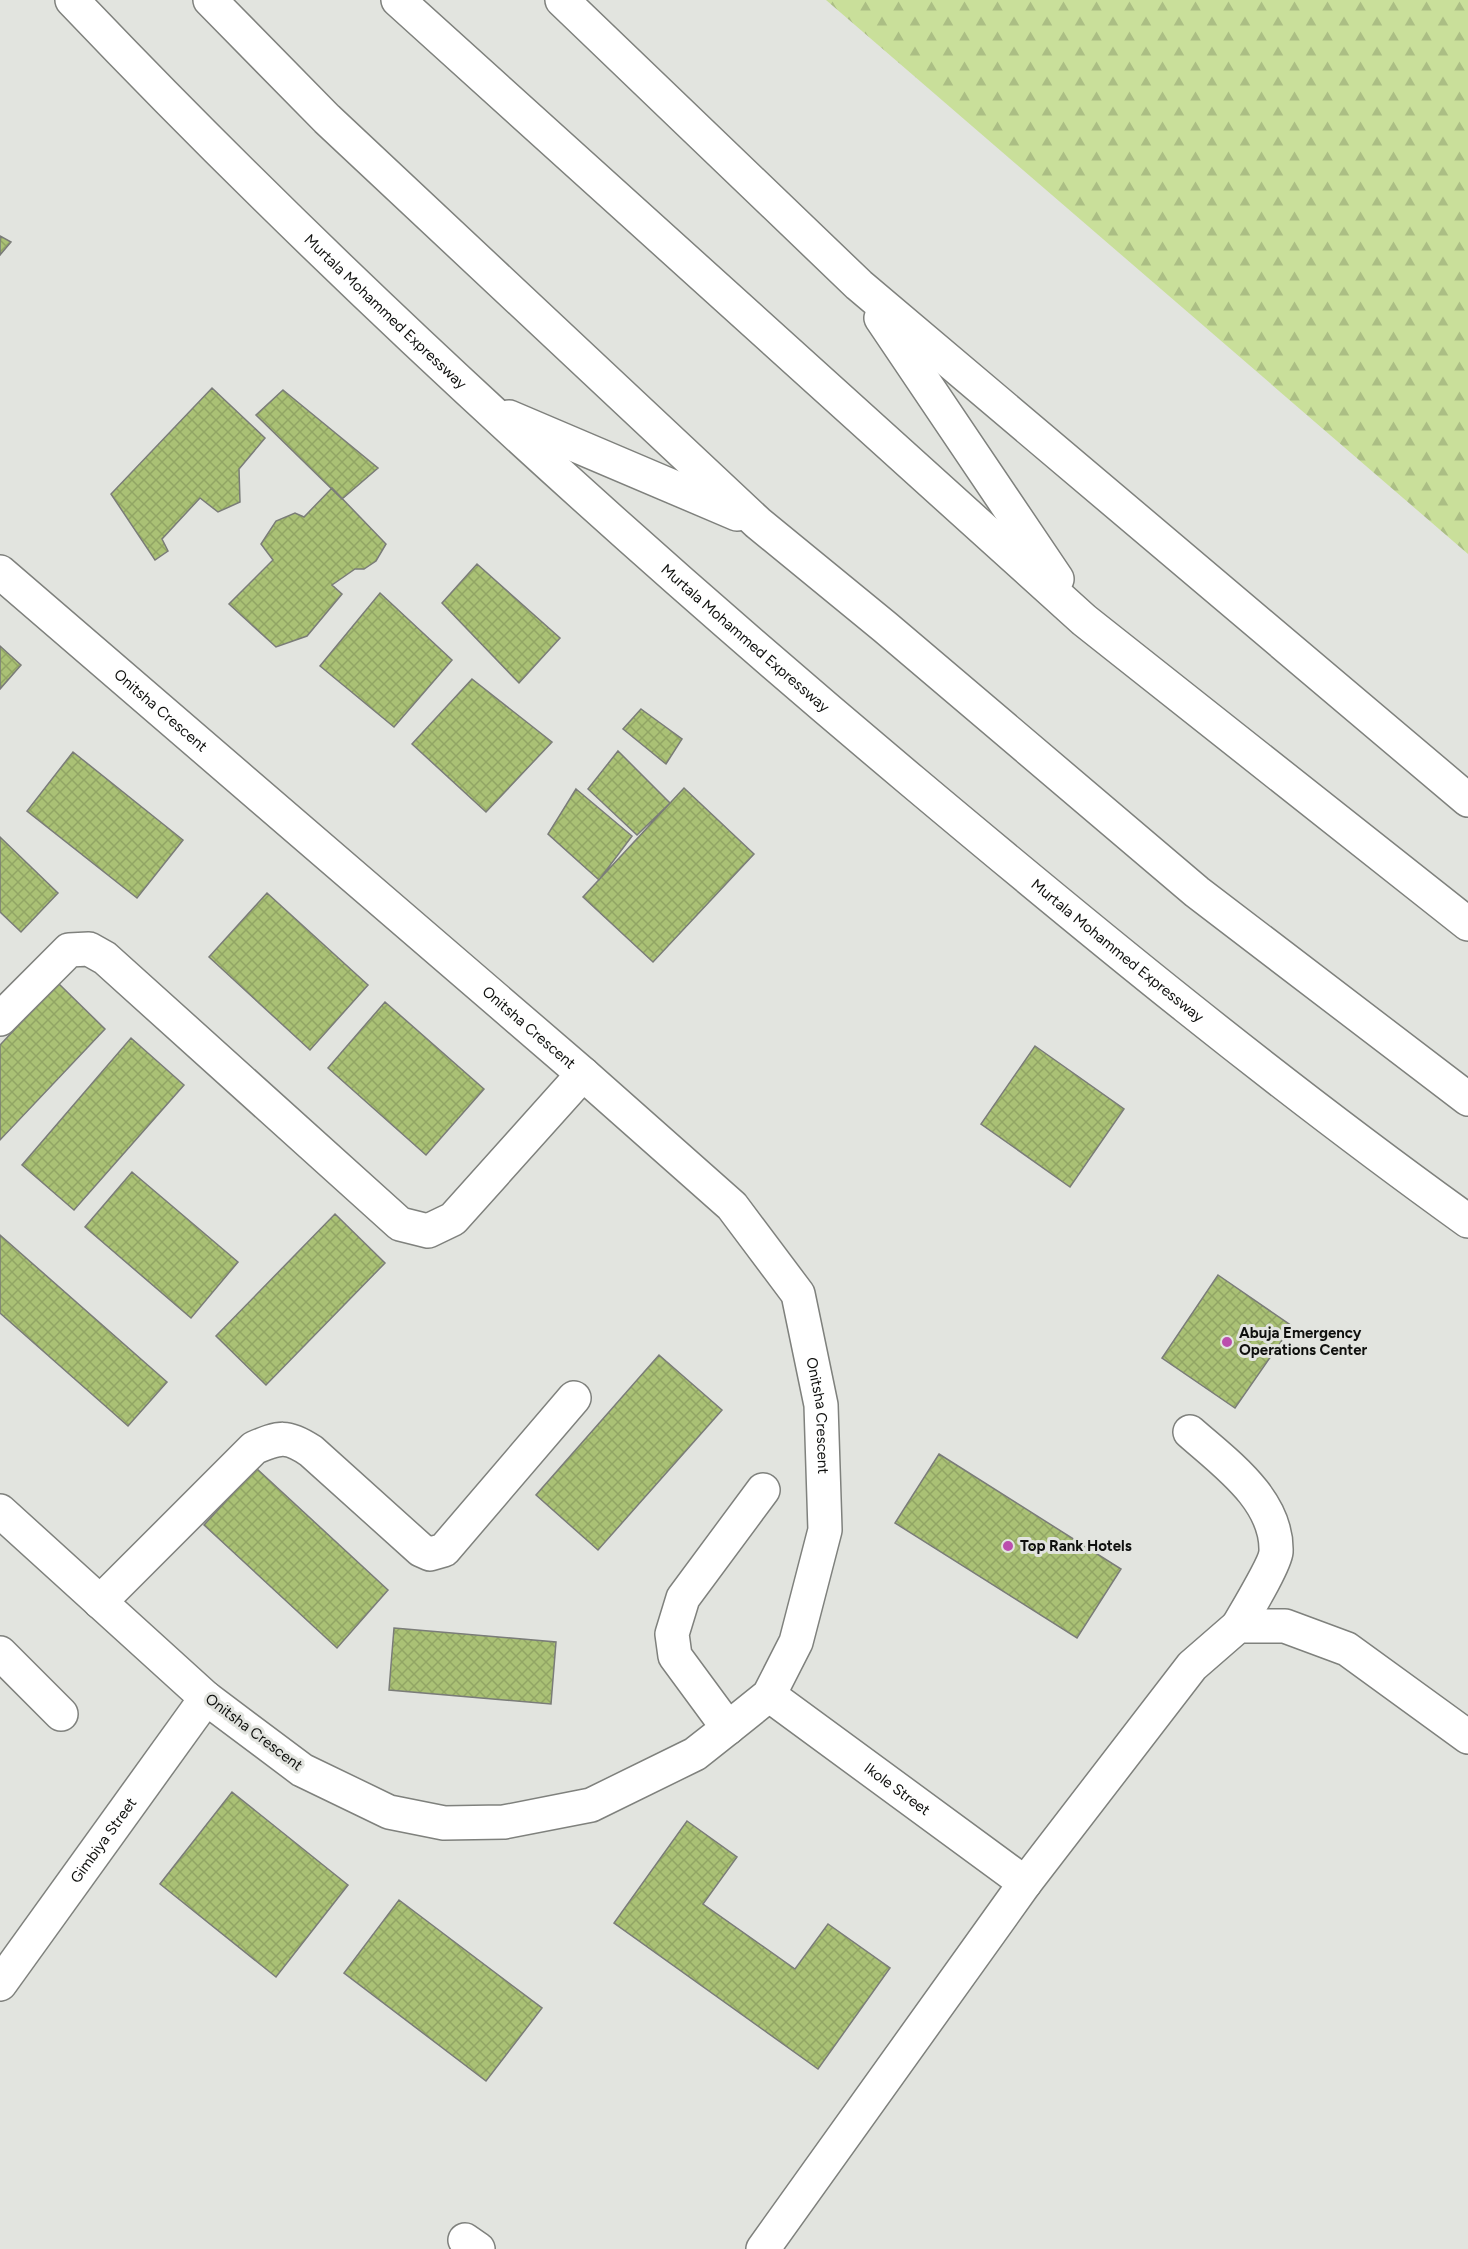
<svg xmlns="http://www.w3.org/2000/svg" width="1468" height="2249" font-family="Figtree,sans-serif">
<style>
.forest{fill:url(#forest-firs)}
.building{fill:url(#building-cross-hatch);stroke:#7a7c78;stroke-width:1.5}
.lines{fill:none;stroke-linecap:round;stroke-linejoin:round}
.minor-casing{stroke:#7f817d;stroke-width:36}
.highway-casing{stroke:#7f817d;stroke-width:36}
.minor{stroke:#fff;stroke-width:33}
.highway{stroke:#fff;stroke-width:33}
.poi-dot{fill:#bb4ead;stroke:#e2e4df;stroke-width:2}
.labels{text-anchor:middle;stroke-width:6;stroke-linejoin:round;paint-order:stroke}
.street-label{font-size:15px;fill:#0f100e;stroke:#e2e4df}
.poi-label{font-size:15px;font-weight:bold;fill:#0f100e;stroke:#e2e4df;text-anchor:start}
</style>
<defs>
<pattern id="forest-firs" width="22" height="20" patternUnits="userSpaceOnUse" patternTransform="scale(1.5)"><rect width="22" height="20" fill="#c9df9a"/><path d="M5 1l3.5 6h-7zM16 11l3.5 6h-7z" fill="#abbe84"/></pattern>
<pattern id="building-cross-hatch" width="8" height="8" patternUnits="userSpaceOnUse" patternTransform="scale(1.5)"><rect width="8" height="8" fill="#aac175"/><path d="M0 0l8 8M0 8l8-8" fill="none" stroke="#91a564"/></pattern>
</defs>
<rect width="100%" height="100%" fill="#e2e4df"/>
<path class="forest" d="M826,0H1468V554Z"/>
<path class="building" d="M0,236L11,242L0,255Z
M212,388L265,438L239,469L240,502L218,512L200,498L162,539L168,551L155,560L111,494Z
M283,390L378,468L342,499L256,415Z
M332,488L386,544L376,561L364,569H355L332,585L342,594L307,636L276,647L229,604L273,560L261,544L276,521L295,513L304,517Z
M477,564L560,638L519,683L442,603Z
M380,593L452,660L394,727L320,666Z
M0,646L21,665L0,689Z
M472,679L552,742L486,812L412,744Z
M641,709L682,739L666,764L623,729Z
M618,751L670,803L637,835L588,789Z
M73,752L183,840L137,898L27,811Z
M684,788L754,854L653,962L583,897Z
M576,789L632,836L599,880L548,834Z
M0,837L58,893L21,932L0,912Z
M267,893L368,985L310,1050L209,957Z
M58,983L105,1029L0,1140V1045Z
M385,1002L484,1089L426,1155L328,1068Z
M131,1038L184,1085L74,1210L22,1165Z
M1035,1046L1124,1109L1070,1187L981,1124Z
M132,1172L238,1262L191,1318L85,1227Z
M335,1214L385,1263L266,1385L216,1336Z
M0,1235L167,1382L128,1426L0,1313Z
M1218,1275L1292,1326L1235,1408L1162,1358Z
M659,1355L722,1410L598,1550L536,1495Z
M939,1454L1121,1569L1077,1638L895,1523Z
M256,1468L388,1590L337,1648L204,1525Z
M394,1628L556,1642L551,1704L389,1690Z
M232,1792L348,1885L276,1977L160,1884Z
M687,1821L737,1857L703,1904L795,1969L828,1924L890,1968L818,2069L614,1923Z
M399,1900L542,2008L486,2081L344,1973Z"/>
<g class="lines">
<g class="minor-casing">
<g id="minor">
<path id="s1" d="M0,572L583,1074L732,1206L798,1294L821,1405L825,1530L796,1642L769,1695L728,1728L695,1754L591,1805L504,1822L444,1823L389,1812L302,1770L206,1698L0,1511"/>
<path d="M0,1019L69,950L89,949L105,958L400,1224L428,1231L453,1219L583,1074"/>
<path d="M1190,1432C1225,1463 1278,1500 1276,1552C1275,1564 1246,1612 1238,1626"/>
<path d="M100,1602L254,1448C280,1437 287,1435 311,1451L421,1550L430,1554L444,1550L574,1398"/>
<path d="M0,1653L61,1714"/>
<path id="s2" d="M769,1695L1025,1883"/>
<path d="M728,1728L675,1656L672,1634L683,1598L763,1490"/>
<path id="s3" d="M0,1984L206,1698"/>
<path d="M465,2240L478,2249"/>
<path d="M763,2249L1025,1883L1192,1666L1238,1626H1285L1347,1649L1468,1737"/>
</g>
</g>
<g class="highway-casing">
<g id="highway">
<path id="s4" d="M72,0C336,277 619,535 912,781C1093,933 1276,1083 1468,1221"/>
<path d="M210,0L327,119L758,523L885,627L1197,892L1468,1099"/>
<path d="M398,0L1084,620L1468,924"/>
<path d="M562,0L859,285L1468,800"/>
<path d="M881,318L1057,579"/>
<path d="M509,417L737,514"/>
</g>
</g>
<use href="#minor" class="minor"/>
<use href="#highway" class="highway"/>
</g>
<g class="poi-dot">
<circle cx="1227" cy="1342" r="6"/>
<circle cx="1008" cy="1546" r="6"/>
</g>
<g class="labels">
<g class="street-label">
<text dy="5" stroke="none"><textPath href="#s4" startOffset="442">Murtala Mohammed Expressway</textPath></text>
<text dy="5" stroke="none"><textPath href="#s4" startOffset="928">Murtala Mohammed Expressway</textPath></text>
<text dy="5" stroke="none"><textPath href="#s1" startOffset="212">Onitsha Crescent</textPath></text>
<text dy="5" stroke="none"><textPath href="#s4" startOffset="1414">Murtala Mohammed Expressway</textPath></text>
<text dy="5" stroke="none"><textPath href="#s1" startOffset="698">Onitsha Crescent</textPath></text>
<text dy="5" stroke="none"><textPath href="#s1" startOffset="1202">Onitsha Crescent</textPath></text>
<text transform="translate(254 1732) rotate(37)" y="5">Onitsha Crescent</text>
<text dy="5" stroke="none"><textPath href="#s2" startOffset="159">Ikole Street</textPath></text>
<text dy="5" stroke="none"><textPath href="#s3" startOffset="177">Gimbiya Street</textPath></text>
</g>
<g class="poi-label">
<text x="1239" y="1338">Abuja Emergency<tspan x="1239" dy="17">Operations Center</tspan></text>
<text x="1020" y="1551">Top Rank Hotels</text>
</g>
</g>
</svg>
